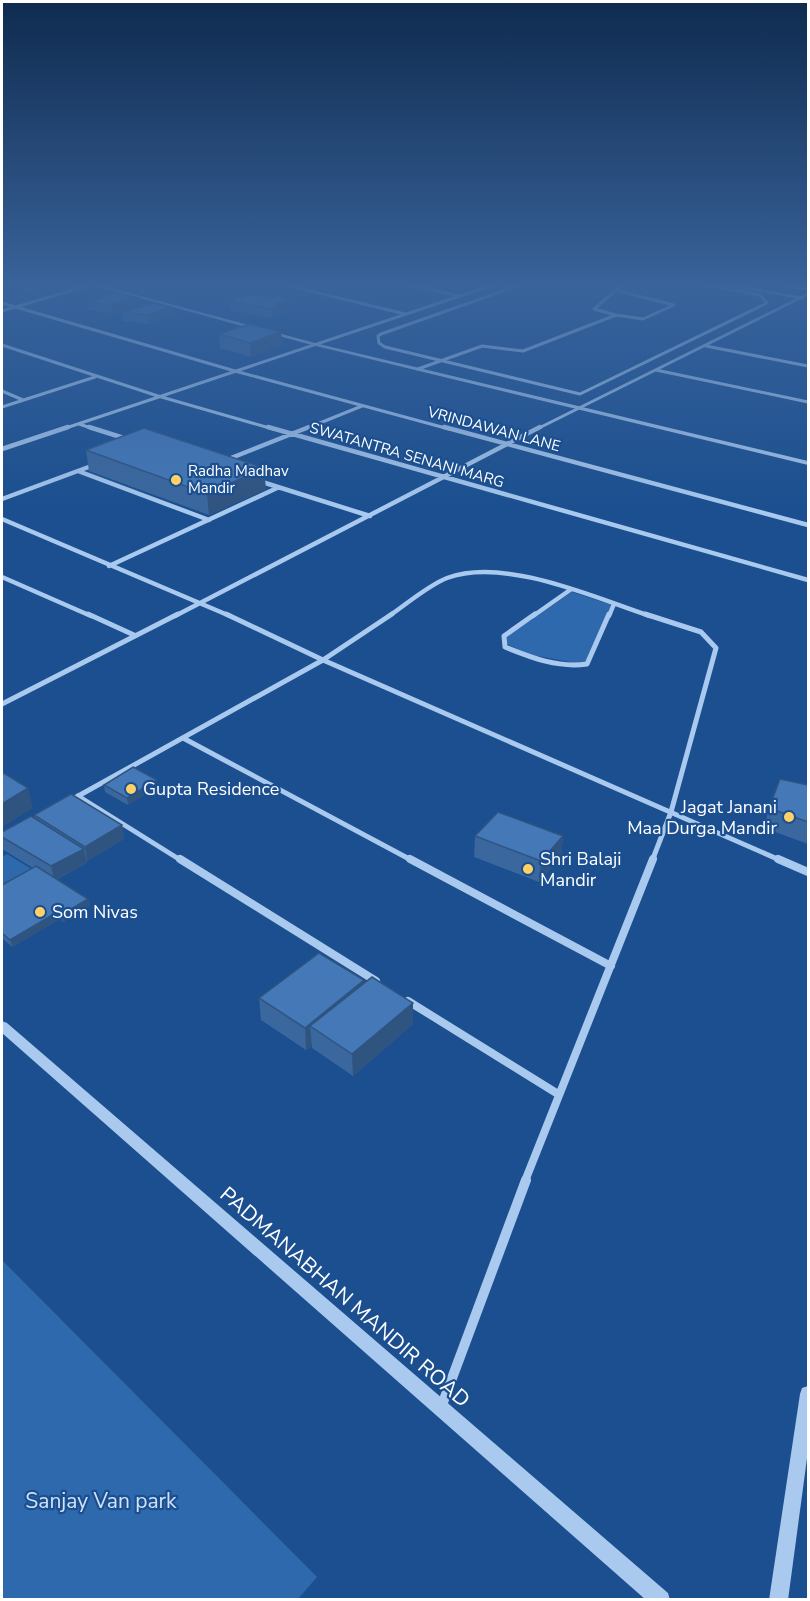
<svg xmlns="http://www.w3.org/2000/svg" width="810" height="1601" font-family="'Nunito Sans',sans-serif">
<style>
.green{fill:#2e69ad}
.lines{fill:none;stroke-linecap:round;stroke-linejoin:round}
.minor-far4{stroke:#a9c9ee;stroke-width:3}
.minor-far3{stroke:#a9c9ee;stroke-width:4.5}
.minor-far2{stroke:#a9c9ee;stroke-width:5}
.minor-far1{stroke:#a9c9ee;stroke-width:8}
.minor{stroke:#a9c9ee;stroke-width:10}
.tertiary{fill:#a9c9ee;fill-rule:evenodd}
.primary{fill:#f0f6ff;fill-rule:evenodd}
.trunk{fill:#f8faff;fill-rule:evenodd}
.wall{fill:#3a679d}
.shaded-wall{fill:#305480}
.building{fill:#4478b7;stroke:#305480;stroke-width:1.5}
.poi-dot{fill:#ffd166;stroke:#1b4f8f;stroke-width:2}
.labels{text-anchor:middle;stroke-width:4.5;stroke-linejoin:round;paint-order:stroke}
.far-street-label{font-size:15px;fill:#fff;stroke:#1b4f8f}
.far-poi-label{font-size:15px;fill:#fff;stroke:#1b4f8f;text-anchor:start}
.poi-label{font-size:18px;fill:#fff;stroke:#1b4f8f;text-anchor:start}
.near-street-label{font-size:21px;fill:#fff;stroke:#1b4f8f}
.near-park-label{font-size:21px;fill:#cfe3fa;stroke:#1b4f8f}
</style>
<rect width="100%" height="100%" fill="#1b4f8f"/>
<path class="green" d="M572,592L612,605L585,662L580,664L528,654L507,644V636Z
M7,854L38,873L2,893V857Z
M2,1260L317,1577L298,1599H2Z"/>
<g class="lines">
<path class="minor-far4" d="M286,285L405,314
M411,285L459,296
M520,285L381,334L378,336L379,343L385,347L580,394L767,303L760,295L707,285
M730,285L802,298
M615,290L674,305L643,319L616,315
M2,303L235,371L449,429
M2,311L90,285
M2,345L158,396L273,429
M706,346L808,366
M418,369L482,346L523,351L616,315L594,309L622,285
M656,370L808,402
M2,391L23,400
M2,407L95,377
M79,424L94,429
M63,429L493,285
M305,429L362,406
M537,429L808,294"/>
<path class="minor-far3" d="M89,427L127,439
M268,427L808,580
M444,427L808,525
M2,449L68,427
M226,460L309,427
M78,471L209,520
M259,481L370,516
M2,499L94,465
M2,519L230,616
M109,566L277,488
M2,577L91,616
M175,616L540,427
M389,616C407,604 427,586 447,578C505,557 593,597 650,616
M533,616L570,590
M609,616L614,604"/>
<path class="minor-far2" d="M88,614L134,635
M226,614L323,660L782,861
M535,614L504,636L505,647C532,658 558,668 587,664L609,614
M645,614L701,632L716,648L671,812L652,861
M2,704L178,614
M183,738L413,861
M78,796L182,861
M71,800L323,660L392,614"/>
<path class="minor-far1" d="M180,859L376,981
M410,859L611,966
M778,859L808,872
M408,1001L558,1094
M525,1181L653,859"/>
<path class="minor" d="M442,1405L526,1180"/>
<path class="tertiary" d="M92,285H100L315,343L808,461V465L312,345Z
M2,1021L7,1023L668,1593L670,1600H646L2,1033Z
M808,1386V1451L788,1600H769L800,1394L802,1388Z"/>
<path class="primary" d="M779,285L808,287V291L783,287Z"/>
<path class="trunk" d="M801,285H808V287H802Z"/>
</g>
<path class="wall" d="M18,285H68V287L39,295L19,290Z
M135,297L136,306L112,313L89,310L87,302Z
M272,298L289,299L290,308L281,311V314L272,318L230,310L229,301Z
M170,307L171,316L149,324L123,321L122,312Z
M281,332L282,345L251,357L220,348L219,334Z
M86,450L266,489L209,515L89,471Z
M104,785L157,787L128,805L105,792Z
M808,785V844L764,828L769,808Z
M34,815L122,825L124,839L87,861H86L87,863L57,879L88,899L90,906L63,922L60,919L12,947L2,938V885L33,868L2,849V832L35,818Z
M475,836H563L561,856L539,882L474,857Z
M364,983L413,1003V1024L353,1076L312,1048V1046L306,1050L261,1020L259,998Z"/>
<path class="shaded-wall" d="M43,285H68V287L39,295L37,287Z
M135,297L136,306L112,313L110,305Z
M289,299L290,308L281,311V314L272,318L271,309L275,304Z
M170,307L171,316L149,324L148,315Z
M281,332L282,345L251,357L250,343Z
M264,468L266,489L209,515L207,494Z
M157,780V787L128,805L127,798Z
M28,788L33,808L2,827V804Z
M122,825L124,839L87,861L85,847Z
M563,836L561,856L539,882L541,861Z
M84,849L87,863L54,880L51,866Z
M88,899L90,906L63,922L61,915Z
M59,911L60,919L12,947L10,940Z
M364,980L365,1002L310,1026L312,1046L306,1050L305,1028Z
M413,1003V1024L353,1076L352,1054Z"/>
<path class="building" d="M118,293L135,297L110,305L87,302Z
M252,294L272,298L278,296L289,299L275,304L281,306L271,309L229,301Z
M154,303L170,307L148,315L122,312Z
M250,324L281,332L250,343L219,334Z
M144,428L264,468L207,494L86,450Z
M133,767L157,780L127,798L104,785Z
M2,772L28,788L2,804Z
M780,779L808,785V822L769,808Z
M71,794L122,825L85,847L34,815Z
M498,812L563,836L541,861L475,836Z
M31,816L84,849L51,866L2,837V832Z
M36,866L88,899L61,915L59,911L10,940L2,933V885Z
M319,953L364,980L305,1028L259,998Z
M372,977L413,1003L352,1054L310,1026Z"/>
<linearGradient id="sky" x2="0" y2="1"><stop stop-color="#0f2b4f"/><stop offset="0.56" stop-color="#39639b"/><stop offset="1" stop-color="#39639b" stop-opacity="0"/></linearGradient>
<rect width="810" height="509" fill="url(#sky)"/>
<g class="poi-dot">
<circle cx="176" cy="480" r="6"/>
<circle cx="131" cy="789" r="6"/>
<circle cx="789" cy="817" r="6"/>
<circle cx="528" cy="869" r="6"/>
<circle cx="40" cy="912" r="6"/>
</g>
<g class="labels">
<g class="far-street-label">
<text transform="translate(494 429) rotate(15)" y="5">VRINDAWAN LANE</text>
<text transform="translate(407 455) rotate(16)" y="5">SWATANTRA SENANI MARG</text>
</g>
<g class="far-poi-label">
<text x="188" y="476">Radha Madhav<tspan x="188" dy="17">Mandir</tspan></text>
</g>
<g class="poi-label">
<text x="143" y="795">Gupta Residence</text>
<text x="777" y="813" text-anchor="end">Jagat Janani<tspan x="777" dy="21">Maa Durga Mandir</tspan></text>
<text x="540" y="865">Shri Balaji<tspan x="540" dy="21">Mandir</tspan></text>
<text x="52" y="918">Som Nivas</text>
</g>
<g class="near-street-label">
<text transform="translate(345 1297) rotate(41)" y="7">PADMANABHAN MANDIR ROAD</text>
</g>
<g class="near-park-label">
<text x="101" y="1508">Sanjay Van park</text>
</g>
</g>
<rect width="810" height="1601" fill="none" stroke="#ffffff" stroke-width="6"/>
</svg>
